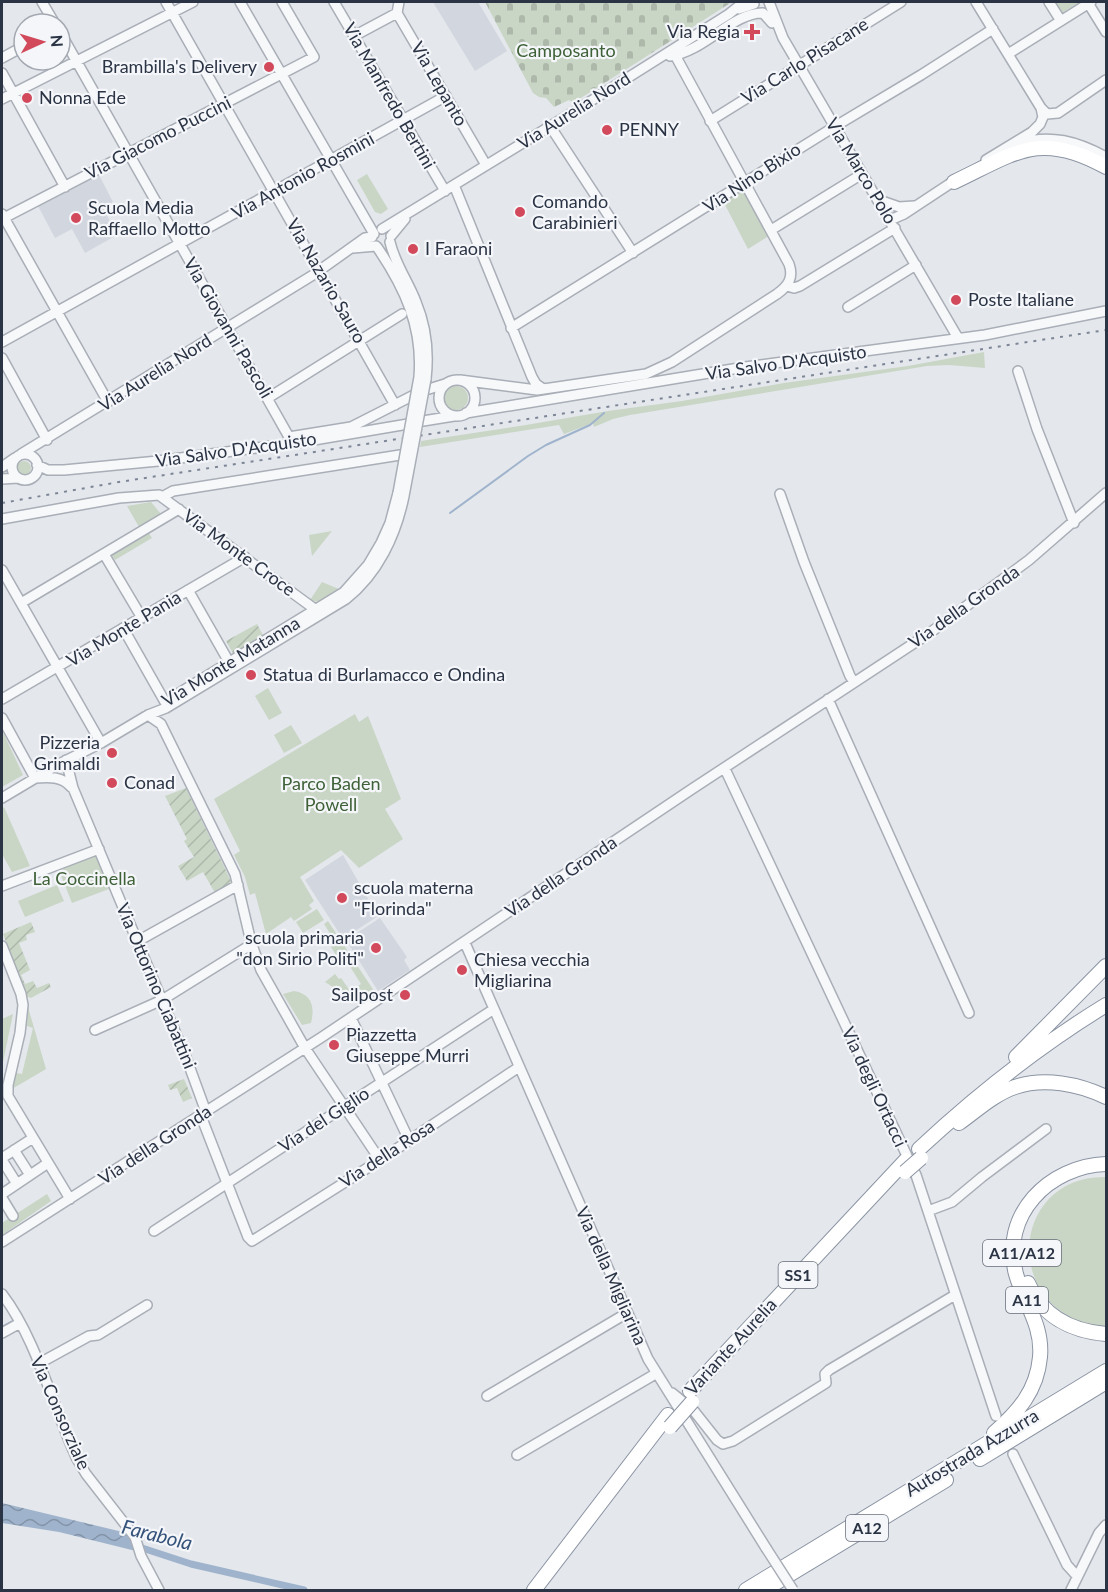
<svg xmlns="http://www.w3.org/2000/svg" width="1108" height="1592" font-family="Lato,sans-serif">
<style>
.built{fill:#d2d6de}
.green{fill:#c9d6c5}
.cemetery{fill:url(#cemetery-stones)}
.garden{fill:url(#garden-furrows)}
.water{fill:url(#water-waves)}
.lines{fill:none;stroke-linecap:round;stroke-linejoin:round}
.stream{stroke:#9fb4cc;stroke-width:2}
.canal{stroke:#9fb4cc;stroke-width:7}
.minor-casing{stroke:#a9aeb7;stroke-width:12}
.highway-casing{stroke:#8b94a3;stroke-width:16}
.minor{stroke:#f7f8fa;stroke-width:9}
.highway{stroke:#fff;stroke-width:14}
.rail{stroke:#7d8696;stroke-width:2;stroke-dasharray:3 6;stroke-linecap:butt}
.minor-bridge-casing{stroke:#a9aeb7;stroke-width:12;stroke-linecap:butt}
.highway-bridge-casing{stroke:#8b94a3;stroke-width:16;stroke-linecap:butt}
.minor-bridge{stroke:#f7f8fa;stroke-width:9}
.highway-bridge{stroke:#fff;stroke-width:14}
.poi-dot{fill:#d1495b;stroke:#f4f6f9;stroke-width:2}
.labels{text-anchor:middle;stroke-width:4.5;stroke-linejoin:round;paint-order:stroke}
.shield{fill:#f4f6f9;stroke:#676e7b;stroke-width:1.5}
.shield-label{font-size:16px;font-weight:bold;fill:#2b3445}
.poi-label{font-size:18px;fill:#2b3445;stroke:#f4f6f9;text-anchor:start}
.park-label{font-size:18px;fill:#3f6138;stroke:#f4f6f9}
.street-label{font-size:18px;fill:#2b3445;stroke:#f4f6f9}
.water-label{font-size:20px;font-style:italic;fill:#34527a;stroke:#f4f6f9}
</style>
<defs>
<pattern id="cemetery-stones" width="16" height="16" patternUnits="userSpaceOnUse" patternTransform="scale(1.5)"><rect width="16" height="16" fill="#c9d6c5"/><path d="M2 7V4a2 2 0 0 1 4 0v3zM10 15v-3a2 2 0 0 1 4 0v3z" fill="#adb8ab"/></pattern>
<pattern id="garden-furrows" width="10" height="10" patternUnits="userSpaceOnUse" patternTransform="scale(1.5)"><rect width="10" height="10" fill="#c9d6c5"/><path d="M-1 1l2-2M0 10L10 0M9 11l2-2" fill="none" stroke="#adb8ab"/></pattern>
<pattern id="water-waves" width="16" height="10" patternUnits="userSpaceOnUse" patternTransform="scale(1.5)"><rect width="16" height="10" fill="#9fb4cc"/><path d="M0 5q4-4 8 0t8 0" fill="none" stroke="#8293a7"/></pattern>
</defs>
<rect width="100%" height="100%" fill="#e4e7ec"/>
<path class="built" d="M433,2H478L507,51L475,71Z
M98,173L113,202L103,208L117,235L85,253L72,229L55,238L38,206Z
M343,855L378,916L343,939L305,880Z
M380,918L407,957L404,960L410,970L378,991L346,940Z"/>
<path class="green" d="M1053,2H1080L1060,14Z
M367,174L388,209L381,214L375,212L357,180Z
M743,188L769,236L748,249L723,201Z
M984,352L985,368L949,365L927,366L630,415L613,419L594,427L593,423L564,434L559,425L420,447L421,441L526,425L608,411L682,401L784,383L908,366Z
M444 398a12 12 0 1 1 24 0a12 12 0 1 1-24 0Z
M17 468a7 7 0 1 1 14 0a7 7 0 1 1-14 0Z
M151,502L161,514L139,527L127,506Z
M332,531L312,556L309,535Z
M148,532L152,538L115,560L111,554Z
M322,582L339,589C331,596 320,605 310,600Z
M268,688L282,713L269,720L255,696Z
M355,714L359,722L368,716L401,799L385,809L403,839L359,868L341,850L300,877L314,901L309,905L312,909L294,921L291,917L266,934L255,893L250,895L245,877L234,855L240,851L214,799Z
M291,725L302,743L284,753L274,735Z
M2,730L23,775L2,787Z
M4,807L30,866L12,872L2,854V809Z
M96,855L109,889L72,903L59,870Z
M57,885L64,901L25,917L18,901Z
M317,909L324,920L303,933L296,922Z
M328,921L376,994L370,996L357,994L354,989L361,984L344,957L339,960L331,947L336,943L324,924Z
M335,974L339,979L341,978L353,995L336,989L325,982Z
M294,991C312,994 315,1007 311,1023L302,1025L283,994Z
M28,1007L46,1069L12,1089L16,1073L22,1074L33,1028L27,1026Z
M13,1014L2,1067V1019Z
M1106,1177V1327C1099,1326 1091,1327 1084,1324C999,1292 1018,1175 1106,1177Z
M47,1194L51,1201L2,1235V1223Z"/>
<path class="cemetery" d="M485,2H732L573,103L569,100L554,107L546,98L539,97L533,93Z"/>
<path class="garden" d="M257,624L264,637L234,655L226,641Z
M186,788L231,881L230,884L215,893L203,872L187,881L178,866L194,857L184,841L187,839L165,796Z
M31,922L35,932L26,935L27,940L19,943L30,970L21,975L25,984L33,981L37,988L49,983L51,987L31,998L26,996L3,934Z
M184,1079L192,1098L183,1102L177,1088L170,1090L168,1085Z"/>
<path class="water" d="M2,1503L127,1533L132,1538L136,1551L59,1532L2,1523Z"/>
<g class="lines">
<path class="stream" d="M450,513L528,456L546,445L590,425L604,413
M2,1327L13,1321"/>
<path class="canal" d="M136,1546L191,1564L304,1590"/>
<g class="minor-casing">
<path id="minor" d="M42,2L55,24
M166,2L395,405
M240,2L374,234
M334,2L445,191
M399,2L397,13L486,165
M769,2L783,38L958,338
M976,2L1041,108L1047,114L1058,113L1106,80
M1049,2L1061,21
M1088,3L1106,32
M739,9L754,4
M60,32L289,437L351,427L412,396
M354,36L397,13
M1008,54L1091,2
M670,56C704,52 733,12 763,13L772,23
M2,58L24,46
M2,73L65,187
M2,99L193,2
M710,121L901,2
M550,126L633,253
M1018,144C1050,133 1078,142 1106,157
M986,160L1032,132L1040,124L1043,117L1041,108
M454,185L532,377L536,384L543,389
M879,200L899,207L914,206
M2,214L108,402
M2,219L314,57L282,2
M890,220L904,214L957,179
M382,229L575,111L729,14L744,2
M771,230L862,174
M391,236L405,219
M390,242C395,264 408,281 416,302C426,326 429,353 426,379
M377,247C405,288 423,327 419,377
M353,248L376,246
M787,286L794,288L800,286L895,228
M848,307L916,265
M511,328L834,127L921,75L993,29
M2,342L446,96
M2,358L47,440
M1018,371L1037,429L1074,523
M460,380L537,390L646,374L672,362L777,294C788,286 794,278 789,264L675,55
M439 398a18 18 0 1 1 36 0a18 18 0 1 1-36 0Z
M429,389L445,384
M268,398L402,314
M466,413L745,367L985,335L1106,311
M423,421L454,416
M12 467a13 13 0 1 1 26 0a13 13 0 1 1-26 0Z
M21,454L313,275L365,238L372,237
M37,465L48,470H64L158,461L302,442L408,424
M2,467L15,458
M2,479L18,478
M780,494L804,562L850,676L854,682
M162,497L173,491L400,455
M2,519L119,498L159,495L316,610
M104,554L142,618
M2,570L101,743
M188,590L229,662
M21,603L179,509
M123,628L165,702
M179,693L344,592L368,565L381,543L390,523L398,493
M2,699L245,557
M828,699L969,1013
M148,715L161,724L235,874L251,942L261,970L305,1048L380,1160
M2,718L35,778C49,777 62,776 71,787
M66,760L73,788L187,1060L206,1112
M725,769L916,1175L996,1416
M2,798L59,764L101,743L148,715L166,708L346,599C378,574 396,535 404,496
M2,886L99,849
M138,941L238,885
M465,943L648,1359L766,1548
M2,946L21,994L23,1005L20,1033L8,1085V1096L70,1199
M351,1018L409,1140
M95,1030L162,1000L252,944
M201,1116L248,1237L252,1241L380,1160L519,1067
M14,1150L30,1175
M2,1158L33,1138
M2,1160L17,1184
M2,1194L48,1163
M2,1198L13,1216
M928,1211L952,1202L982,1177L1046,1129
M154,1231L494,1009
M2,1242L322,1037L692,789L931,632L1029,560L1106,493
M2,1294C36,1338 53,1407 77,1459L86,1474L135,1537L141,1556L159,1590
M2,1333L20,1323
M38,1364L89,1336L98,1335L147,1305
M672,1393L694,1411L717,1440L723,1444L733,1441L826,1383L825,1374L829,1370L955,1295
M487,1396L627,1313
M1013,1454L1067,1565L1077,1576
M517,1455L657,1373
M1071,1590L1099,1533L1106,1525"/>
</g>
<g class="highway-casing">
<path id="highway" d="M954,182C1015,153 1040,130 1106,167
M1016,1057L1106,966
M959,1123C976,1111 994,1094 1015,1087C1044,1077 1079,1084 1106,1097
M919,1149C977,1095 1039,1046 1106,1005
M1028,1283C1042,1316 1071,1331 1106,1334
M690,1391L906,1160
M994,1433C1018,1412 1037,1391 1040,1357C1043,1325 1024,1303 1016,1274C1000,1215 1049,1166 1106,1164
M980,1459L1106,1382
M534,1590L668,1415
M746,1590L1106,1371
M764,1590L946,1480"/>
</g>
<use href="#minor" class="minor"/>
<use href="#highway" class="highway"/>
<path class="rail" d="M2,503L119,482L1106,330"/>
<g class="minor-bridge-casing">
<path id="minor-bridge" d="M398,493L419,377
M404,496L426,379
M766,1548L793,1590"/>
</g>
<g class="highway-bridge-casing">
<path id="highway-bridge" d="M905,1172L921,1158
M670,1427L692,1402"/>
</g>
<use href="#minor-bridge" class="minor-bridge"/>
<use href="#highway-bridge" class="highway-bridge"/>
</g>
<g class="poi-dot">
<path d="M749 23h6v6h6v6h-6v6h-6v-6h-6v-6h6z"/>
<circle cx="269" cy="67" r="6"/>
<circle cx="27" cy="98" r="6"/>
<circle cx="607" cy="130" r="6"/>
<circle cx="520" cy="212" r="6"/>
<circle cx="76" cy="218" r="6"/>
<circle cx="413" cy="249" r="6"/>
<circle cx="956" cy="300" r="6"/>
<circle cx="251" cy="675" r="6"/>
<circle cx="112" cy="753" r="6"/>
<circle cx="112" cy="783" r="6"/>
<circle cx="342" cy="898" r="6"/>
<circle cx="376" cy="948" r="6"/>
<circle cx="462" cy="970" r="6"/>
<circle cx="405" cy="995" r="6"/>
<circle cx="334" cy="1045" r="6"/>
</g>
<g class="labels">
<g class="shield">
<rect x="983" y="1240" width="78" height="26" rx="4.5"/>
<rect x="778.5" y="1262" width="39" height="26" rx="4.5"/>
<rect x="1006" y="1287" width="42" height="26" rx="4.5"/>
<rect x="846" y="1515" width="42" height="26" rx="4.5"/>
</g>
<g class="shield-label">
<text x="1022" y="1259">A11/A12</text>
<text x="798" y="1281">SS1</text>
<text x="1027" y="1306">A11</text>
<text x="867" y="1534">A12</text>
</g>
<g class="poi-label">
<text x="740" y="38" text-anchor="end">Via Regia</text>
<text x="257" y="73" text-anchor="end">Brambilla's Delivery</text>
<text x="39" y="104">Nonna Ede</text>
<text x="619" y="136">PENNY</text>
<text x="532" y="208">Comando<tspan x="532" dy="21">Carabinieri</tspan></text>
<text x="88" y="214">Scuola Media<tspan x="88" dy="21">Raffaello Motto</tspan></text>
<text x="425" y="255">I Faraoni</text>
<text x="968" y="306">Poste Italiane</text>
<text x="263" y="681">Statua di Burlamacco e Ondina</text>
<text x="100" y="749" text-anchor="end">Pizzeria<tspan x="100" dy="21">Grimaldi</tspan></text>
<text x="124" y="789">Conad</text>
<text x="354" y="894">scuola materna<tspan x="354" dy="21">"Florinda"</tspan></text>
<text x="364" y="944" text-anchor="end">scuola primaria<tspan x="364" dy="21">"don Sirio Politi"</tspan></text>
<text x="474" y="966">Chiesa vecchia<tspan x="474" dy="21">Migliarina</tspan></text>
<text x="393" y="1001" text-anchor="end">Sailpost</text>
<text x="346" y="1041">Piazzetta<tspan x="346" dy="21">Giuseppe Murri</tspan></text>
</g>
<g class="park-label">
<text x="566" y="57">Camposanto</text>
<text x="331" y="790">Parco Baden<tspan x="331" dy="21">Powell</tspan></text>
<text x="84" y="885">La Coccinella</text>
</g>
<g class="street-label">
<text transform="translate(805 61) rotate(-32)" y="6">Via Carlo Pisacane</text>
<text transform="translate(439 84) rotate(60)" y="6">Via Lepanto</text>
<text transform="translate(389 96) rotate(60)" y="6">Via Manfredo Bertini</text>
<text transform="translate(574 111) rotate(-32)" y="6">Via Aurelia Nord</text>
<text transform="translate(158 138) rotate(-27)" y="6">Via Giacomo Puccini</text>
<text transform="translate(861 171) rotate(59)" y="6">Via Marco Polo</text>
<text transform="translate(303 176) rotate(-29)" y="6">Via Antonio Rosmini</text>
<text transform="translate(752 178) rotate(-33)" y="6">Via Nino Bixio</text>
<text transform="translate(326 281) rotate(60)" y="6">Via Nazario Sauro</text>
<text transform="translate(228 328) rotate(60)" y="6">Via Giovanni Pascoli</text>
<text transform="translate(786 363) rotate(-8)" y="6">Via Salvo D'Acquisto</text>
<text transform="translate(155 373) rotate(-32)" y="6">Via Aurelia Nord</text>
<text transform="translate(236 450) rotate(-8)" y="6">Via Salvo D'Acquisto</text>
<text transform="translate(239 553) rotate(36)" y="6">Via Monte Croce</text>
<text transform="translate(964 607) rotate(-35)" y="6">Via della Gronda</text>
<text transform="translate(124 629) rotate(-31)" y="6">Via Monte Pania</text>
<text transform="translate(231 662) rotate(-31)" y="6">Via Monte Matanna</text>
<text transform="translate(561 877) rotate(-34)" y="6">Via della Gronda</text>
<text transform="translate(156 986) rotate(67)" y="6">Via Ottorino Ciabattini</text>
<text transform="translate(874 1087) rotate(65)" y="6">Via degli Ortacci</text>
<text transform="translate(324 1120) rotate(-33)" y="6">Via del Giglio</text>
<text transform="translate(155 1145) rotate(-33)" y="6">Via della Gronda</text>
<text transform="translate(387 1154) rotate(-33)" y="6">Via della Rosa</text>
<text transform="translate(611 1276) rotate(66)" y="6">Via della Migliarina</text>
<text transform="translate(731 1347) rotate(-47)" y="6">Variante Aurelia</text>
<text transform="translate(60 1413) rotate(66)" y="6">Via Consorziale</text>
<text transform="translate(972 1453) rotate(-31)" y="6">Autostrada Azzurra</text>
</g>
<g class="water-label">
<text transform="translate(157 1535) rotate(14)" y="7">Farabola</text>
</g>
</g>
<rect width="1108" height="1592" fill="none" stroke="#2b3445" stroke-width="6"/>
<g transform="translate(42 42) rotate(86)"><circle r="28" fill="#f4f6f9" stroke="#a4a8b1" stroke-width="1.5"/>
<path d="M0-4.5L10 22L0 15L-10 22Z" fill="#d1495b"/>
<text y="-9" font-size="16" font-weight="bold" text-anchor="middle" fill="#2b3445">N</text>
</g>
</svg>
